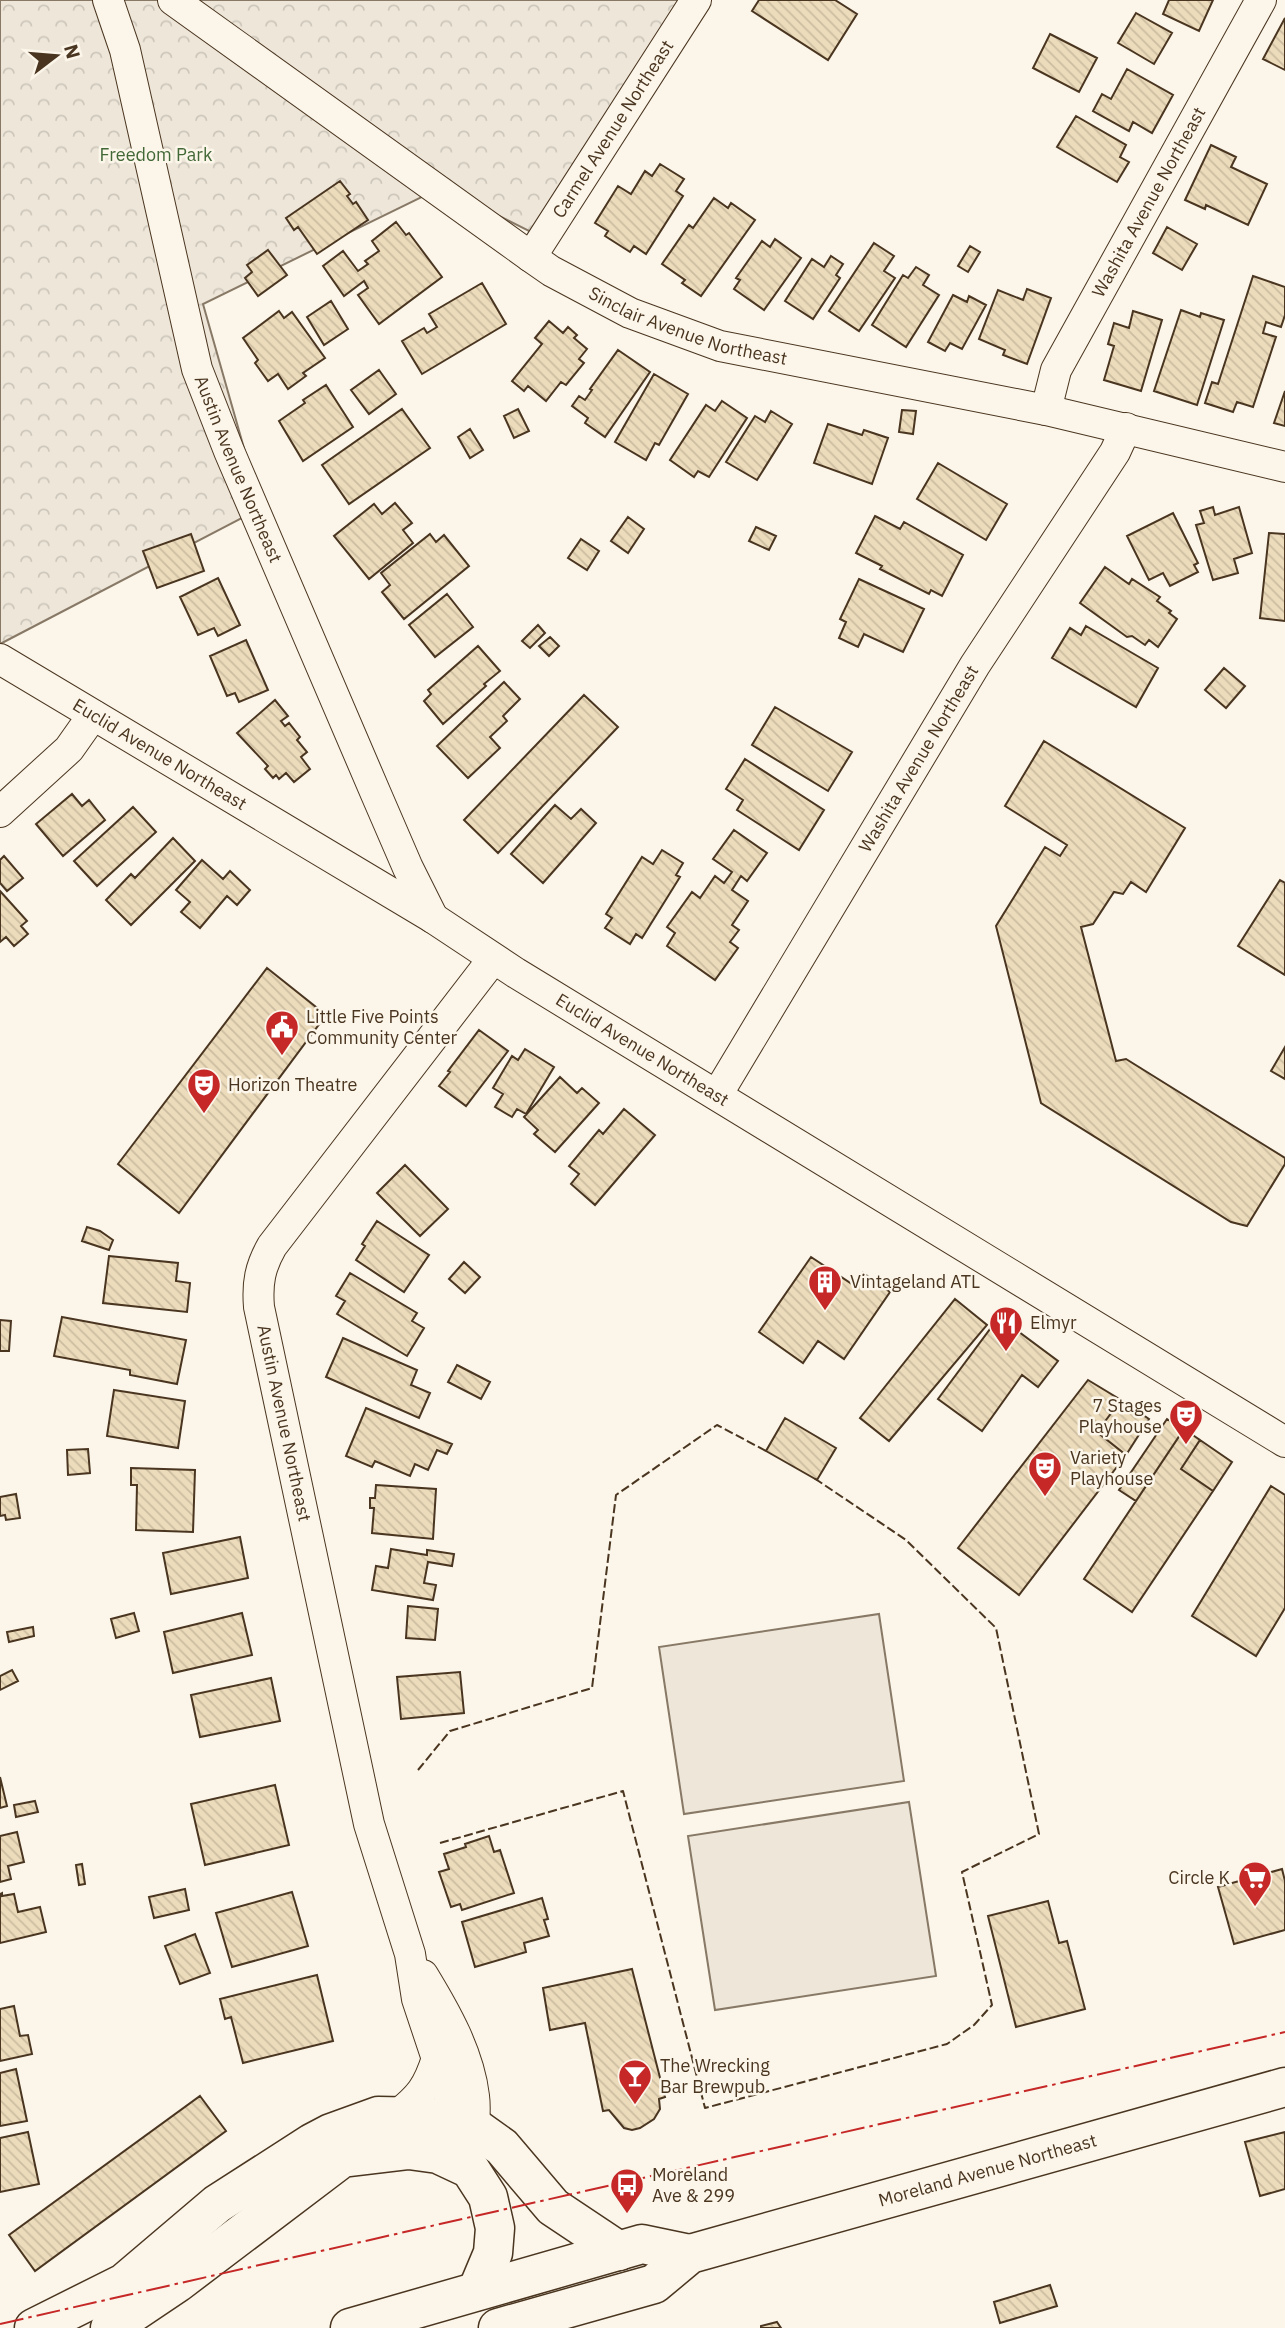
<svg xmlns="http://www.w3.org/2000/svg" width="1285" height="2328" font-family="'IBM Plex Sans',sans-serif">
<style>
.park{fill:url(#park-crowns);stroke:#887966;stroke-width:2}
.pitch{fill:#ede6d9;stroke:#887966;stroke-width:2}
.building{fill:url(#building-back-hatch);stroke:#4a3520;stroke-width:2}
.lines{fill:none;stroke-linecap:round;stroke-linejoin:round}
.minor-casing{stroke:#4a3520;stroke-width:32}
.highway-casing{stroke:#4a3520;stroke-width:41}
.minor{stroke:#fbf6e9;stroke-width:30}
.highway{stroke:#fbf6e9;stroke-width:38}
.fence{stroke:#4a3520;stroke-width:2;stroke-dasharray:9 3.5;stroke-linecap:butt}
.power{stroke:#c62828;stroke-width:2;stroke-dasharray:24 5 3.5 5;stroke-linecap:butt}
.labels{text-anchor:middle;stroke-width:5;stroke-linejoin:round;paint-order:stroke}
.street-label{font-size:18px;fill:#4a3520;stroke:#fbf6e9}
.park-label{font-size:18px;fill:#436837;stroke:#fbf6e9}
.poi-label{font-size:18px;fill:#4a3520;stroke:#fbf6e9;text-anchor:start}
</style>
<defs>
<pattern id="park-crowns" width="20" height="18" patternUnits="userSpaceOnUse" patternTransform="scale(1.75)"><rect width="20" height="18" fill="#ede6d9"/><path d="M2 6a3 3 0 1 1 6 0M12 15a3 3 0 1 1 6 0" fill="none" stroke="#cdc6ba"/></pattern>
<pattern id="building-back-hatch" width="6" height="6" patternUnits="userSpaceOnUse" patternTransform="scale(1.75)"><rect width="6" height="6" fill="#ecdcbc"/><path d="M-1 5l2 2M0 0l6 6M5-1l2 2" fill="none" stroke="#ccbda1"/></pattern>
</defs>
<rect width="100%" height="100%" fill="#fbf6e9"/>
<path class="park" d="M0,0H696L537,235L442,187L203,304L261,508L0,644Z"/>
<path class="pitch" d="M879,1614L904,1781L684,1814L659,1647Z
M909,1802L936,1976L715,2010L688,1836Z"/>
<path class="building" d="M759,0H835L857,14L828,60L752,11Z
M1169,0H1213L1199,31L1163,14Z
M1136,13L1172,33L1154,64L1118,43Z
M1285,18V70L1263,59Z
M1050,34L1097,58L1079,92L1033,68Z
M1127,69L1173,95L1152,133L1133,122L1129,131L1093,111L1102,94L1111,99Z
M1076,116L1126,145L1120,157L1129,162L1117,182L1057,147Z
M1211,145L1236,157L1231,167L1267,184L1248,225L1206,205L1205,209L1185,200Z
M660,164L684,179L676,191L683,196L646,254L634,246L630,252L605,236L608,231L595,223L618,186L631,194L645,171L652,176Z
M340,181L350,194L347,196L353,204L356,202L368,220L317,254L298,227L294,230L286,218Z
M714,198L728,208L731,203L755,220L701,296L682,283L685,280L662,264L689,225L693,228Z
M396,222L406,235L409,233L442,277L379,324L358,295L368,288L364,281L344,296L323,266L343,251L358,271L368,264L365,261L379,251L372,241Z
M1167,227L1197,244L1182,270L1153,253Z
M775,239L801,258L764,310L734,289L740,280L736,278L762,241L770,247Z
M874,243L894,256L884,271L895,278L859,331L829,311Z
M970,246L980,252L968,272L958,266Z
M268,250L287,275L258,296L245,278L252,272L247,265Z
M831,256L843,264L836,275L840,278L813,319L785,301L812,259L824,267Z
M916,267L929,275L923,285L939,295L906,347L872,325L903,275L908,278Z
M1253,276L1285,287V315L1281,327L1266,322L1263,333L1276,337L1253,407L1237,402L1233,412L1205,403L1212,382L1218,384Z
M482,283L506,324L422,374L402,341L424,328L427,333L437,327L429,314Z
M1027,289L1051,298L1027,364L1003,355L1005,350L979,339L998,290L1023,300Z
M953,295L967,302L969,296L986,305L962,349L950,343L945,351L928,342Z
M331,301L348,329L324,345L307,317Z
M1181,310L1200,317L1201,313L1224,320L1197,405L1154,391Z
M279,311L284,318L292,312L325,358L303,373L306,376L288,389L278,374L268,381L255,363L258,360L243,338Z
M1133,311L1162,320L1141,391L1104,380L1114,346L1108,344L1114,323L1129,328Z
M549,321L563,333L568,327L577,335L574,338L587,349L579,359L584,363L566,385L561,382L546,401L528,386L524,391L512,381L542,344L535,338Z
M618,350L650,372L605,437L585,423L588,418L572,406L579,396L585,400L592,390L590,389Z
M379,370L396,394L369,414L351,390Z
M654,374L688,394L659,445L655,443L646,460L615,442Z
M326,385L353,427L303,461L279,421L305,403L303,400Z
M1285,391V426L1274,423Z
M722,401L747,418L709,477L698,471L694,477L670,460L706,405L715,411Z
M402,409L430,448L349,504L322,465Z
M518,409L529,431L514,438L504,416Z
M902,410L916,411L913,434L899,432Z
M771,411L792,424L757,480L726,462L755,416L765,422Z
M828,424L862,435L864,430L888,438L872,484L814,463Z
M470,429L483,450L470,458L458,437Z
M938,463L1007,504L986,540L917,499Z
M395,503L412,523L403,530L413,543L369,579L334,536L374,504L382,514Z
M1213,507L1215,515L1239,507L1252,553L1234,559L1238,573L1213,580L1196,525L1204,523L1200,511Z
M1173,513L1198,563L1194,565L1198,572L1170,586L1163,573L1149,580L1127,536Z
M875,516L900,529L904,522L963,555L942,596L931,590L929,594L880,569L882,566L856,553Z
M628,517L644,529L628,553L611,541Z
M756,527L776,536L769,550L749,541Z
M1269,533L1285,534V621L1260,618Z
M191,534L204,571L157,588L143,551Z
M430,534L436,542L444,535L469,566L404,619L382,592L390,585L381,573Z
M581,539L599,551L587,570L568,558Z
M1105,567L1129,584L1132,579L1160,597L1157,601L1171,611L1169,613L1177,619L1158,647L1149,640L1145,645L1132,636L1127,637L1080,603Z
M218,578L240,625L218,636L214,628L198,635L180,597Z
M859,579L924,609L903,652L864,634L858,647L839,638L846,622L840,619Z
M447,594L473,627L435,657L409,625Z
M538,625L545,633L530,648L522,641Z
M1086,626L1158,668L1136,707L1052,658L1070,628L1081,635Z
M550,637L559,646L549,656L539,646Z
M246,640L268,690L239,702L235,693L227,696L210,656Z
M478,646L500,671L484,684L486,686L443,724L424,701L431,694L428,690Z
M1224,668L1245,686L1226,708L1205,690Z
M504,682L520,699L503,716L507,721L490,737L500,748L468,778L437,746Z
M584,695L618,727L498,853L464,820Z
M275,700L288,716L281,721L285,726L289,723L300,737L297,740L307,752L301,757L310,769L294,782L286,773L279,779L276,775L273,778L265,769L268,766L237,733Z
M775,707L852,752L828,791L752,745Z
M1044,741L1185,828L1146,892L1131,882L1123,894L1114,892L1093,924L1081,927L1116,1061L1126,1059L1285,1158V1164L1247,1226L1231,1222L1041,1103L996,926L1045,847L1060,856L1067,845L1005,806Z
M745,759L824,810L799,850L737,810L743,800L726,789Z
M72,794L82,806L89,800L105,820L63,856L36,824Z
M555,805L571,819L581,809L596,823L543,883L511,854Z
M133,807L156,832L97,886L74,861Z
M734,830L767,853L747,881L741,876L732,890L748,901L732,925L739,930L730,942L738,948L715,980L667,946L675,933L667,927L692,892L700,898L715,876L724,883L732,872L713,859Z
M173,838L195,861L131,925L106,900L131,874L135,878Z
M662,850L683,863L676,875L680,877L642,938L636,934L630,944L605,928L612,918L606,914L642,857L653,864Z
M4,856L23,878L7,891L0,883V860Z
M202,860L223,879L230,871L250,890L237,905L227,896L200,928L181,912L190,902L176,890Z
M1280,880L1285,883V975L1238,946Z
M0,891L27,921L21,926L28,934L14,946L6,937L0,942Z
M267,968L326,1015L179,1213L118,1164Z
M479,1030L508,1051L466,1106L439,1086L450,1072L448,1071Z
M1285,1047V1079L1271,1071Z
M525,1049L554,1067L526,1114L517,1109L512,1117L495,1107L503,1094L493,1088L512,1056L518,1060Z
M560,1077L577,1093L582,1088L599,1103L555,1152L534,1134L538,1130L524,1117Z
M624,1109L655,1135L595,1205L571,1184L579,1174L569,1166L599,1130L603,1134Z
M405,1165L448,1209L420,1236L377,1193Z
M377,1221L429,1255L404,1292L356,1260L365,1246L362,1244Z
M87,1227L100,1231L113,1240L109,1250L82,1241Z
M109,1256L178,1263L176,1281L190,1283L187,1312L103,1303Z
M811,1257L855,1286L863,1273L890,1292L844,1359L818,1341L803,1363L759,1332Z
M464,1262L480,1277L465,1293L449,1279Z
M350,1273L417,1313L412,1321L424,1328L407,1356L337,1314L345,1301L336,1296Z
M955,1299L987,1325L889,1441L860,1418Z
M62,1317L186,1340L177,1384L130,1375V1370L54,1356Z
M999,1317L1058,1361L1038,1387L1022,1375L982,1431L938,1399Z
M0,1320L11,1321L9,1351H0Z
M343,1338L417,1370L411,1385L430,1393L419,1418L326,1377Z
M457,1365L490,1382L481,1399L448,1382Z
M1088,1380L1121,1400L1097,1432L1126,1455L1019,1595L958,1548Z
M114,1390L185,1401L178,1448L107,1436Z
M1121,1400L1149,1419L1126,1455L1097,1432Z
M366,1408L452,1444L447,1454L437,1450L428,1470L415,1464L410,1476L375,1461L372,1467L346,1456Z
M785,1418L836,1448L817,1480L766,1451Z
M1167,1419L1184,1429L1136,1501L1119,1490Z
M1184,1429L1200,1440L1181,1469L1213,1491L1132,1612L1084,1579Z
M1200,1440L1232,1462L1213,1491L1181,1469Z
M88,1449L90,1473L68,1475L67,1450Z
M131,1468L195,1470L193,1532L136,1530L137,1485H131Z
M376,1485L436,1489L433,1539L372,1533L374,1508H370V1498H375Z
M1271,1486L1285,1495V1608L1256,1656L1192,1616Z
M16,1494L20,1518L6,1520L5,1515L0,1516V1497Z
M240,1537L248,1578L171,1594L163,1553Z
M391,1549L427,1555V1550L454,1554L452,1566L428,1562L424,1583L436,1585L433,1600L372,1590L376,1566L388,1568Z
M408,1606L438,1609L435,1640L406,1638Z
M134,1613L139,1631L116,1638L111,1619Z
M242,1613L252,1655L173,1673L164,1632Z
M33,1627L34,1636L9,1642L7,1632Z
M12,1670L18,1681L0,1690V1676Z
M460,1672L464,1713L401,1719L397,1677Z
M271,1678L280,1721L200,1737L191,1695Z
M0,1777L7,1806L0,1808Z
M275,1785L289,1845L205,1865L191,1804Z
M35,1801L38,1812L16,1817L14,1805Z
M17,1832L24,1862L8,1866L11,1879L0,1882V1836Z
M489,1836L494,1852L500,1850L514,1893L462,1910L460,1904L451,1907L439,1872L449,1869L444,1854L466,1847L465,1844Z
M82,1864L85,1884L79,1885L76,1865Z
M1282,1869L1285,1881V1930L1234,1944L1218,1887Z
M185,1889L189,1910L154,1918L149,1897Z
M292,1892L308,1946L232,1967L216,1913Z
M2,1893V1896L14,1894L18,1912L40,1907L46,1932L0,1943V1894Z
M542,1898L548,1919L544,1920L549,1936L524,1943L526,1952L475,1967L462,1922Z
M1048,1901L1059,1943L1067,1941L1085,2009L1016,2027L988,1916Z
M195,1934L210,1973L180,1984L165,1946Z
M632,1969L665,2097L659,2099L660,2109L654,2119L640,2128L632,2130L624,2128L609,2110L603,2111L585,2023L550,2030L543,1988Z
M317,1975L333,2041L243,2063L231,2017L225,2019L220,1999Z
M14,2006L20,2036L28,2035L32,2054L0,2061V2009Z
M16,2069L27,2121L0,2126V2073Z
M200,2096L226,2131L35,2271L9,2235Z
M28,2132L39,2184L0,2192V2138Z
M1285,2132V2189L1260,2196L1245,2142Z
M1050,2285L1057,2306L1000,2323L994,2302Z
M777,2322L781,2328H761V2326Z"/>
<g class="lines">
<g class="minor-casing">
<g id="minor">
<path id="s1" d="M108,0L125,50L197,369L229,451L376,794L408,868L433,918"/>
<path id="s2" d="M173,0L531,257L551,271L630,313L720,346L1046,410L1285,467"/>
<path id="s3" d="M531,257L696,0"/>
<path id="s4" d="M1046,410L1056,370L1261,0"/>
<path id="s5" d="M0,659L433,918L516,973L1285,1442"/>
<path d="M0,812L69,749L93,715"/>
<path id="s6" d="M717,1095L975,665L1115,452L1126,428"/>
<path d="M423,1975C445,2011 469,2053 474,2096C476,2111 474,2129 472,2145"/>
<path d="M396,2116C420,2097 428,2087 437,2058"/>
<path d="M457,2140L458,2122L417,1999L410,1954L369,1824L259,1307C257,1283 260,1267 272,1246L493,959"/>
</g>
</g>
<g class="highway-casing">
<g id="highway">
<path d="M34,2328L124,2283L217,2204L312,2143L331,2133L378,2116L428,2117L474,2127L502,2147L553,2207L619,2251"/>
<path d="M110,2328L177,2283L342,2158L409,2150L438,2154L470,2169L488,2197L495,2228L493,2253L477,2291"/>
<path d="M350,2328L642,2244L690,2254"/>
<path id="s7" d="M498,2328L654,2284L690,2254L1285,2087"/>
</g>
</g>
<use href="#minor" class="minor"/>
<use href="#highway" class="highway"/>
<path class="fence" d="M418,1770L450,1731L592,1688L616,1495L717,1425L768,1452
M440,1843L623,1791L705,2108L947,2044L974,2025L992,2005L962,1872L1039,1834L996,1628L906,1540L814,1478"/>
<path class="power" d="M0,2324L1285,2032"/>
</g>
<defs>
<g id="civic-pin" transform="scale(1.75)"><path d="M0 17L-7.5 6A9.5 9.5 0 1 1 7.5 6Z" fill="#c62828" stroke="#fbf6e9"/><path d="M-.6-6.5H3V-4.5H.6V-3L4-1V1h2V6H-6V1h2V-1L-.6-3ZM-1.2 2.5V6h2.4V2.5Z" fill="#fff"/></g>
<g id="theatre-pin" transform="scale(1.75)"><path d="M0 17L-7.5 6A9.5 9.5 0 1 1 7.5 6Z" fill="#c62828" stroke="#fbf6e9"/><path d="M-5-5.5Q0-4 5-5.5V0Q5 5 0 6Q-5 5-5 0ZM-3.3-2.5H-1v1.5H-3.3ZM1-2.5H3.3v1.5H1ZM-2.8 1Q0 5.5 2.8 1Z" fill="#fff"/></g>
<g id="building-pin" transform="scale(1.75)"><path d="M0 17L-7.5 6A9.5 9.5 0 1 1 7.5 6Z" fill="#c62828" stroke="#fbf6e9"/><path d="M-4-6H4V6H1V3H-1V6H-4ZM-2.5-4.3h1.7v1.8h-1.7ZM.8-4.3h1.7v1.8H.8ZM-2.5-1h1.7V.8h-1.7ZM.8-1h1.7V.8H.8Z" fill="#fff"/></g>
<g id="restaurant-pin" transform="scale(1.75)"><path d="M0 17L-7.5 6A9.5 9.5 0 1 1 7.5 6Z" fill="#c62828" stroke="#fbf6e9"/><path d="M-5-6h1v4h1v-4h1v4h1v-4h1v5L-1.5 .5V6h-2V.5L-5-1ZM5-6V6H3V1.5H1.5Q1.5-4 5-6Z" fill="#fff"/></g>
<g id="supermarket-pin" transform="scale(1.75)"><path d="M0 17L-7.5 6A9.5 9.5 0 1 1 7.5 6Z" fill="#c62828" stroke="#fbf6e9"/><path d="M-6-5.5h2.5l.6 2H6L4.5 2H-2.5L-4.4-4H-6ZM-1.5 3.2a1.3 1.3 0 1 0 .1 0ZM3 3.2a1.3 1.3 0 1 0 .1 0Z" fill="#fff"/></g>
<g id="bar-pin" transform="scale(1.75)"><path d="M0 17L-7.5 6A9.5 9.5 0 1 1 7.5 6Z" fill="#c62828" stroke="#fbf6e9"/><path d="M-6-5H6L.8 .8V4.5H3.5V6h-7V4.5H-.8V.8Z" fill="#fff"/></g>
<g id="bus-pin" transform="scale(1.75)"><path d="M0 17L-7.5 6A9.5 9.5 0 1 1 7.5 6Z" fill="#c62828" stroke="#fbf6e9"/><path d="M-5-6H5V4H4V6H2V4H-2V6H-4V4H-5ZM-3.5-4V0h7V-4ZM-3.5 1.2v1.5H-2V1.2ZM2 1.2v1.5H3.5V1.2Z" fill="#fff"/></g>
</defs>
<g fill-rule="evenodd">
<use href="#civic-pin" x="282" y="1027"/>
<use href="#theatre-pin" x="204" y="1085"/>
<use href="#building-pin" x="825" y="1282"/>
<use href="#restaurant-pin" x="1006" y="1323"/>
<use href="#theatre-pin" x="1186" y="1416"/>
<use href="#theatre-pin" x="1045" y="1468"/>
<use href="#supermarket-pin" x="1255" y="1878"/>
<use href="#bar-pin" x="635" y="2076"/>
<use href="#bus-pin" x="627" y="2185"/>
</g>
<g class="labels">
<g class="street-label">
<text dy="6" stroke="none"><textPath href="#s3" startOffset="152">Carmel Avenue Northeast</textPath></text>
<text dy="6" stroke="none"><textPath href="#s4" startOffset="233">Washita Avenue Northeast</textPath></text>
<text dy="6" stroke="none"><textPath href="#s2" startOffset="614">Sinclair Avenue Northeast</textPath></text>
<text dy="6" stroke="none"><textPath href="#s1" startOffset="488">Austin Avenue Northeast</textPath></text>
<text dy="6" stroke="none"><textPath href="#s5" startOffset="186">Euclid Avenue Northeast</textPath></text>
<text dy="6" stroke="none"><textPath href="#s6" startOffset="392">Washita Avenue Northeast</textPath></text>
<text dy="6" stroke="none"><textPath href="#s5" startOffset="752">Euclid Avenue Northeast</textPath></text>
<text transform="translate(284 1423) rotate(78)" y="6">Austin Avenue Northeast</text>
<text dy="6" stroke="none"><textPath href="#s7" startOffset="518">Moreland Avenue Northeast</textPath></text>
</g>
<g class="park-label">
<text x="156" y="161">Freedom Park</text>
</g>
<g class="poi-label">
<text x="306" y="1023">Little Five Points<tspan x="306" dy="21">Community Center</tspan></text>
<text x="228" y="1091">Horizon Theatre</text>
<text x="850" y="1288">Vintageland ATL</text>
<text x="1030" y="1329">Elmyr</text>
<text x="1162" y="1412" text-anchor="end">7 Stages<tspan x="1162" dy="21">Playhouse</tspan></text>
<text x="1070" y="1464">Variety<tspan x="1070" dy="21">Playhouse</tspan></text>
<text x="1230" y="1884" text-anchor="end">Circle K</text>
<text x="660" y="2072">The Wrecking<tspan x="660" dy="21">Bar Brewpub</tspan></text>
<text x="652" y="2181">Moreland<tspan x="652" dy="21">Ave &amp; 299</tspan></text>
</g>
</g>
<g transform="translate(56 56) rotate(74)" stroke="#fbf6e9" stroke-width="5" paint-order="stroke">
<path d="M0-5L12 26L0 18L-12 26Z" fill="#4a3520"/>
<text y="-10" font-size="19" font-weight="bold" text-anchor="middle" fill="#4a3520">N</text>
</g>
</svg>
